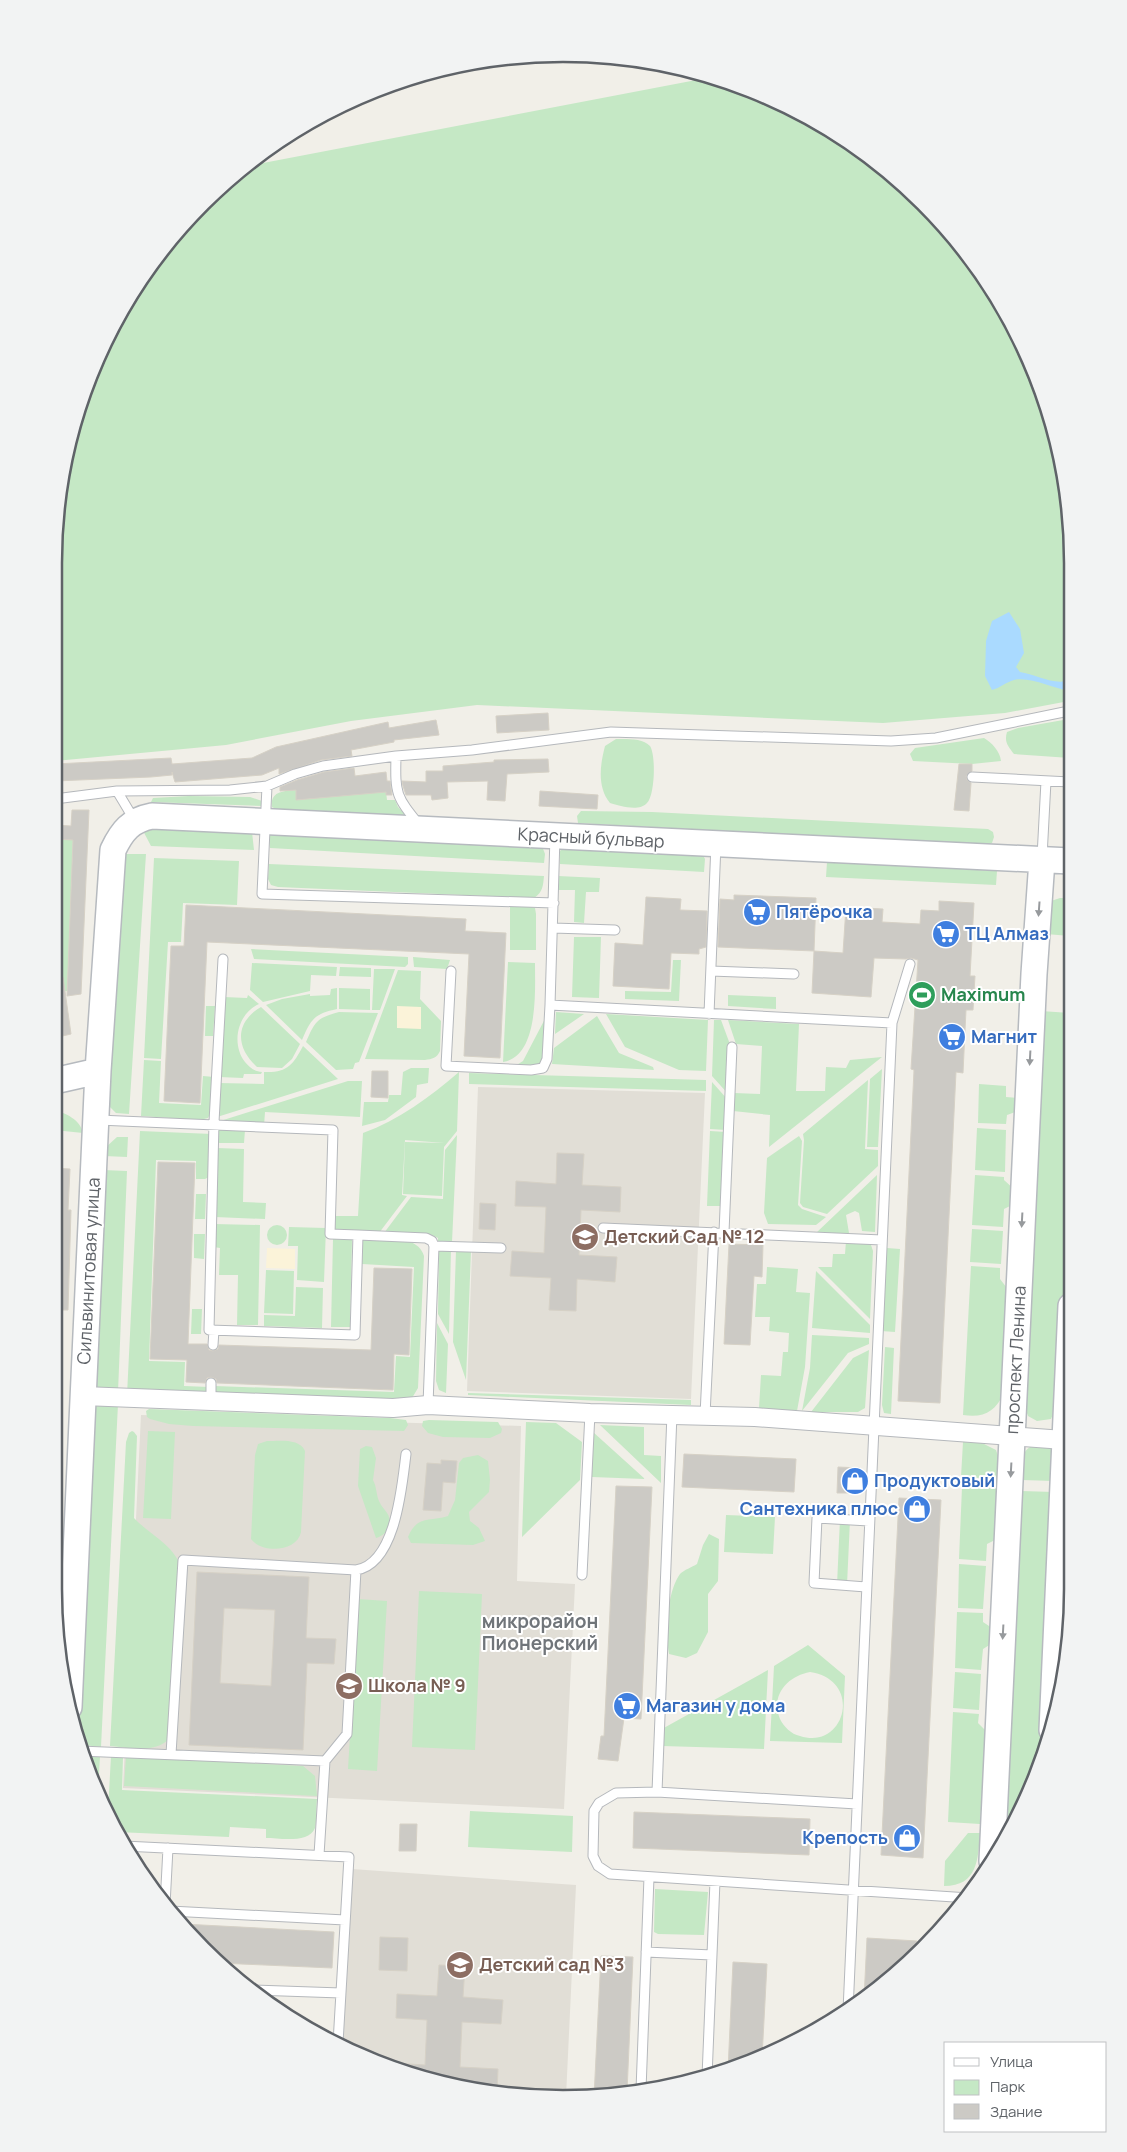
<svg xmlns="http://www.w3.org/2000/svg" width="1127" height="2152" font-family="Manrope,sans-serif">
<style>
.education{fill:#e1ded6}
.green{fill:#c5e8c5;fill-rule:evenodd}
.sand{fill:#fbf3d9}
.water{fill:#aadaff}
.building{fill:#cccac5;stroke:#d6d1c6;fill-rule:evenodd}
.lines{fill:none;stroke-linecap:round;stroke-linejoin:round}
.lane-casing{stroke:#b5b8bc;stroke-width:11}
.street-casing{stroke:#b5b8bc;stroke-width:20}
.secondary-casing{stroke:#b6babf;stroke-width:28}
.lane{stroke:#fff;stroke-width:9}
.street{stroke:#fff;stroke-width:18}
.secondary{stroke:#fff;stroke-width:25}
.oneway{fill:#979a9d}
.labels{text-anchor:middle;stroke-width:4;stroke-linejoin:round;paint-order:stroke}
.street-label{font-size:18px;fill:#5f6368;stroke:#fff}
.shop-label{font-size:18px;font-weight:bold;fill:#366cbe;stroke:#fff;text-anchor:start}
.leisure-label{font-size:18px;font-weight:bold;fill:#27864d;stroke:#fff;text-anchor:start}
.education-label{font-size:18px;font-weight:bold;fill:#785e54;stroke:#fff;text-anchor:start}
.neighbourhood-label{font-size:19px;font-weight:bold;fill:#70757a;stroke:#fff}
.rim{fill:none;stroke:#5f6368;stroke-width:2.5}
</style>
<rect width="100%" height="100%" fill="#f1efe8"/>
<path class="education" d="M478,1087L705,1093L691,1399L467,1391Z
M141,1415L521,1426L517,1581L575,1584L564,1809L123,1788Z
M352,1869L576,1885L566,2097H530L432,2081L368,2059L342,2045Z"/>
<path class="green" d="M712,77L789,106L899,180L968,253L1034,368L1069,497V701L1005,713L883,723L477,705L351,721L226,745L55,761V530L71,431L106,338L159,253L228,180L247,166Z
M1069,719L1070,758L1014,754C1008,746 1004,742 1007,732L1018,728Z
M984,738C992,743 1000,751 1001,761L972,764L913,761L910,754L915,748Z
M616,739C626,739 643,738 650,746C656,755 655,795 647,803C639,812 620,806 610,803C597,787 600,765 605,746Z
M296,790L297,800L386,791L387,800H395L398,807L408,817L276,809L272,807C270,791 284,791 296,790Z
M189,796L250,797L262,801L263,806L151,802L153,798Z
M581,811L652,812L988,829L993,832L994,837L992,843L986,845L578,823L577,816Z
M141,827L252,832L254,850L151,846Z
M273,831L542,846L545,854L544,863L270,848L269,837Z
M55,839L73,840L67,991L54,992Z
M565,846L702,853L705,859L704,872L560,864V851Z
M120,854H146L129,1114L116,1113L107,1104Z
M154,858L239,861L237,905L183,903L181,942H168L161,1059L144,1058Z
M827,862L997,871L996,885L826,877Z
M269,864L544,876C543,886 543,892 534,898L278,887L271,885L268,879Z
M558,876L600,878L599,892H586L584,923L574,922L575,890H557Z
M1060,898H1070V936L1046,934L1051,901Z
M510,905H525L535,908L536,914V950H510Z
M574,937H601L599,998L572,997Z
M251,949L408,957V964L405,967L254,959Z
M413,957L450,960L447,969L414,967Z
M673,960H681L679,1001L625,999V991L671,992Z
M508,962L535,963C535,991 539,1056 503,1062Z
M252,963L337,967L336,976L311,975L310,991L263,1002L250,990Z
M340,967L371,968V977L339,976Z
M374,969H395L380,1010H372Z
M398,970L421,971L420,999L441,1021L440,1051C437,1058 432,1059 425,1060L365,1059Z
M337,988V1009C314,1014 311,1019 302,1040L266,1005L282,999L310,994V996L330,995L331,989Z
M339,988L370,989V1010L339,1009Z
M248,995L259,1004C237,1014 231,1044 245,1062C249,1067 255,1072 262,1072L261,1074H244L243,1078L219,1077L224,997L247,998Z
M728,995L776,997V1009L728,1006Z
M206,1006H215L213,1036H205Z
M261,1007L300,1044L292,1059L282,1068L257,1067C236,1048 234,1023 261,1007Z
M1041,1011L1070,1013L1071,1160L1058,1403L1051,1419L1037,1421L1028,1416L1026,1410Z
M339,1012L378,1013L359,1062L355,1063L353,1069L336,1070L306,1042C315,1022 316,1018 339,1012Z
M556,1012L584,1014L555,1034Z
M606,1014L708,1020L706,1071L679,1070L625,1047Z
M547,1015L544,1059L542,1065L529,1067L515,1066L523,1061Z
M597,1016L619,1053L653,1067L654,1070L552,1064L554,1048Z
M714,1020H721L731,1047L729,1095L712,1076Z
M728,1020L799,1024L796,1091H825L826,1067L846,1068L850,1060L882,1057L769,1147L770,1115L733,1111L734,1093L760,1094L762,1046L736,1044Z
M303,1046L338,1079L217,1117L218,1083L264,1084V1072C287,1073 293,1065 303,1046Z
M144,1060L161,1061L159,1103L201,1105L203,1076L214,1077L212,1110L208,1118L200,1120L141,1116Z
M411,1068H429L428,1083L417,1085L416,1097L385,1120L362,1126L364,1102H388L389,1095H401L403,1072Z
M882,1069L878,1147H867L870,1079Z
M459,1072L457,1131L444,1147L442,1196L403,1194L405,1142L445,1143L405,1140L402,1195L407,1196L379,1233L333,1232V1216H358L363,1133C399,1120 430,1097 459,1072Z
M469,1073L706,1080V1091L469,1084Z
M868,1080L865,1149L878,1150V1166L827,1214L803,1207L800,1203L804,1140L803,1134Z
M348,1081H362L360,1117L265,1112L264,1126L217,1122Z
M712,1082L728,1100L726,1130L710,1129Z
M979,1084L1006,1086V1097L1018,1098V1111L1007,1115L1006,1124L978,1123Z
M54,1109C66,1114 80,1119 83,1133L54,1130Z
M977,1128L1006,1130L1005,1172L975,1170Z
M217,1129L245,1130L244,1143H216Z
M140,1131L212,1134L209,1177L205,1179H196V1161L156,1160L149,1361L185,1362L184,1386L209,1387V1392L127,1395Z
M710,1131L726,1132L723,1206H707Z
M457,1135L452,1242L438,1241V1238L432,1235L384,1233L411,1197L443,1199L445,1150Z
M799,1136L802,1141L798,1205L802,1209L826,1217L816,1225L768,1224L764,1213L767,1158Z
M117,1137H128L127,1157L104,1156L105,1148Z
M217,1148L244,1149L243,1202L266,1203L265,1219L215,1217Z
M103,1170L127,1171L118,1392L100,1390L96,1386Z
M877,1175L875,1232L862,1231L859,1213L855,1211L846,1215L849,1233H816Z
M975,1175L1004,1177V1180L1015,1190L1014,1204L1004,1209L1003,1227L972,1225Z
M196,1194H206L205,1219H195Z
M214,1224L260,1225L258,1325H237L238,1275H219L220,1248L214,1247Z
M267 1235a10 10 0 1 1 20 0a10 10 0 1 1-20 0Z
M289,1227L326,1228L324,1282L297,1280L298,1246H288Z
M972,1229L1003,1231L1001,1264L970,1262Z
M194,1234H205L204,1259L194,1258Z
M333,1239L352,1240L350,1327H331Z
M363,1239C382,1239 418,1234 424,1256L418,1388L412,1398L399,1403L216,1398L214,1386L394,1392L396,1356L410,1357L414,1267L362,1264Z
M846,1241L865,1242L871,1245L873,1251L870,1319L818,1267H832L833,1254H845Z
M887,1248L900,1249L895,1332L881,1331Z
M439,1249H451L449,1334L438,1314Z
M456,1250L471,1251L466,1380L453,1342Z
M971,1266L1000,1268V1279L1010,1292L1004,1393C995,1412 984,1418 963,1415Z
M767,1267L798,1269L796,1292L810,1293L805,1367L797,1411L759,1408L761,1375L781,1376L783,1352H788L789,1333L769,1331L770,1317H755L757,1284H766Z
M266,1270L294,1271L293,1314L264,1313Z
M816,1271L870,1325V1333L812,1328Z
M296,1287L323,1288L322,1328L264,1326V1315L295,1316Z
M192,1309H202L201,1334H191Z
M437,1323L448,1344L446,1393L439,1390L436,1381Z
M812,1335L869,1338V1344L848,1353L802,1411L810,1368Z
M885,1347L894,1348L891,1414L884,1413L882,1405Z
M869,1350L865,1408L858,1412H811L853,1358Z
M468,1393L691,1400V1405L468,1395Z
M118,1404L101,1747L83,1745L78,1742L75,1731L90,1413L95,1405Z
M149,1409L390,1418L406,1420L408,1425L404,1431L193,1426L169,1424L150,1419L147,1417L146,1411Z
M429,1420L498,1422L502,1429L501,1433L490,1438L443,1437L428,1433L422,1426L423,1421Z
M526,1422L556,1423L582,1442L580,1480L522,1537Z
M600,1425L644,1427V1455L661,1456V1483Z
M132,1431L134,1432L137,1436L134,1518C148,1533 167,1541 178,1560L170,1738C155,1754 130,1748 110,1746L126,1442L129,1433Z
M148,1431L175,1432L171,1519L143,1518Z
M593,1432L645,1479L592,1477Z
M267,1441C279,1441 300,1438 305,1451L301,1532C297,1552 262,1554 251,1539L255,1455L258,1444Z
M963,1442L982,1443L996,1450L1000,1462V1479L961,1477Z
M1037,1444L1050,1448L1055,1455L1054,1481L1022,1480C1022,1464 1018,1450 1037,1444Z
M366,1446L372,1447L376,1458L373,1480C377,1487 376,1496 380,1503C382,1508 388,1512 389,1517C392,1526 385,1536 376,1538L358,1486L360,1449Z
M478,1455L488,1461L490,1480L489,1492L469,1512L470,1521L479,1528L485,1541L473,1545L411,1543L408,1537C417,1515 429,1522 448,1516L455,1500L459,1463L463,1458Z
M962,1487L1000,1488L997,1539L987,1544L986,1561L959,1559Z
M1021,1491L1054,1492L1041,1761L1021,1814L1013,1827L1004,1826Z
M726,1515L775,1517L773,1554L724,1552Z
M840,1519L850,1520L847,1585H837Z
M709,1534L719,1539L718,1581L708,1594V1632L697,1653L686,1658L669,1654C665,1632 667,1592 680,1574C684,1570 692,1567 697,1564L703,1545Z
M959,1564L986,1566L983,1609L958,1608Z
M419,1591L482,1594L475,1750L412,1747Z
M358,1599L387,1601L377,1771L348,1769Z
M957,1612L983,1613V1622L992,1628L991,1644L983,1649L981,1670L955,1668Z
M808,1645L845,1676L842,1743L770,1741L774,1666ZM810,1672C864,1680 845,1751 800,1736C791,1734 784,1727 780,1719C770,1695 788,1676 810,1672Z
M768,1670L764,1749L662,1746V1729Z
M955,1672L981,1674L979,1710L953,1708Z
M953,1712L979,1714L978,1723L986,1731L980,1824L948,1822Z
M111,1756L123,1757L122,1790L317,1799C316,1808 317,1820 315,1828C309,1844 279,1838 266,1838V1829L230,1827L229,1837L117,1832L108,1811Z
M83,1757H100L98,1790Z
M126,1757L303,1766L315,1776L317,1796L124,1786Z
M470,1811L573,1816L572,1852L468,1847Z
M968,1833H980C978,1859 978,1886 944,1886L945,1861Z
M655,1889L708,1892L704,1935L658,1934L654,1932Z"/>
<path class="sand" d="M397,1006L421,1007V1029L397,1028Z
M267,1248L295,1249V1269L266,1268Z"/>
<path class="water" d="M1009,612L1020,629L1024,653L1016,667L1020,672C1035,674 1055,686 1069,680V691C1053,688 1029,676 1014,680C1006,682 1000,688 992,690L985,676L986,641L992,621Z"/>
<path class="building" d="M548,713L549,730L497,733L496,716Z
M436,720L439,735L394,740V742L351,750L352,756L321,760L279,774V768L262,775L175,782L172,772V775L151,777L55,781V764L171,758L172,764L252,758L276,747L388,722L389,728Z
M548,759L549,772L507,774L505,801L487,800L488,781L447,782L448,798L432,800L431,795H406L403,786L402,781L426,782V771H443V766L494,762V760Z
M959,764H972V771L966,776L967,780L971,783L969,811L954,810Z
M354,768L355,776L386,772L387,781H390L392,795H386V792L296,800V790L280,791V787L297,780L324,772Z
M540,791L598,795L597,809L539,806Z
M72,810H89L81,994L67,996L73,840L55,839V825L71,826Z
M734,895L816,898L814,951L718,947L720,899L734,900Z
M646,897L681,899L680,910L707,911L706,947L699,949V954L671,953L669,989L613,986L615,943L643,945Z
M939,901L974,903L970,976H975L973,1010H966L963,1073L956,1072L940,1403L898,1401L914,1070L911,1069L918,960L911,958L906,959L874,958L871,997L812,993L814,951L843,953L846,907L883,909L882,922L920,924L921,910L939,911Z
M186,905L466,919L465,931L506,933L500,1058L464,1056L469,954L207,942L200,1103L164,1101L171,946H184Z
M63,977L71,1034L54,1038V978Z
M372,1071H388V1098L371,1097Z
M557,1153L584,1154L582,1185L621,1187L620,1212L581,1210L579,1255L617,1257L615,1282L577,1279L576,1311L549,1310L551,1278L510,1276L512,1251L544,1253L546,1207L515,1206L516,1181L556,1184Z
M158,1162L195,1163L188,1344H207L209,1350L213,1351L218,1349L219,1345L371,1350L374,1268L412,1269L409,1355L394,1354L393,1390L217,1383L216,1379L211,1377L207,1378L205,1383L186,1382L187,1360L150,1359Z
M54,1168L70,1169L68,1210H71L68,1310H55L56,1255L54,1254Z
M480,1203L496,1204L495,1230L479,1229Z
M729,1244L763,1245L762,1277L754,1276L750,1345L724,1344Z
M684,1454L796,1459L794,1492L682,1487Z
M441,1460L457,1461L455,1483L443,1482L441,1511L423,1510L427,1463L441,1464Z
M838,1467L860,1468L859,1493H837Z
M616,1486L652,1487L641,1719L624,1718L618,1761L598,1759L601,1736H604Z
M899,1498L941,1500L923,1858L881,1855Z
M197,1572L309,1577L306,1638L336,1639L334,1664L307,1663L303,1750L189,1745ZM224,1608L275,1610L271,1686L220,1683Z
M634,1812L810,1819L809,1855L633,1848Z
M400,1824H417L416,1851H399Z
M183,1924L334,1932L332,1968L219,1963Z
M380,1937L408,1938L407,1971L379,1970Z
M867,1938L917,1941V1953L900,1972L864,1999Z
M601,1956L633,1957L627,2092L594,2097Z
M733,1962L767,1964L762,2058L728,2070Z
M439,1965L465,1966L463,1997L503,2000L501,2024L462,2022L460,2067L498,2069L497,2092L432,2081L392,2067V2063L425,2065L427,2020L396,2018L397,1994L437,1996Z"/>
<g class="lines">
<g class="lane-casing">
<path id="lane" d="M396,756C395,795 396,796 420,826
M972,777L1070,782
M267,786L262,894L554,903
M117,791L135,821
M55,799L117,791L230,790L267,786L295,774L323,766L396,756L472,750L611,732L891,741L936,738L1069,711
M555,836L550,1005L892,1023
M1042,857L1046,781
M553,928L615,930
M223,959L214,1122L209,1330L355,1335L358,1235L426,1238L432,1241L434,1246L428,1405
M451,971L446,1066L531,1070L543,1068L547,1059L550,1005
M711,971L794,974
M709,1014L716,844
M98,1120L333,1130L330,1234L358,1235
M603,1228L882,1240
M724,1232L732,1047
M434,1246L501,1248
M213,1345L214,1330
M211,1401V1383
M705,1415L714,1232
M356,1570C396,1564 402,1485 406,1454
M582,1575L590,1413
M866,1587L814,1583L817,1518L869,1521
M80,1751L325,1761
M171,1754L183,1560L356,1570L347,1734L325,1761L319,1855
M657,1792L672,1414
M857,1804L657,1792L616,1793L599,1803L594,1811L593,1856L598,1866L610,1874L969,1898
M124,1846L349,1857L338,2043
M165,1905L168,1848
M170,1911L345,1920
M646,1952L712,1955
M251,1990L341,1993
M848,2011L892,1023L910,964
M707,2077L715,1881
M641,2090L649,1877"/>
</g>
<g class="street-casing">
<path id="street" d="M83,1396L393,1408L428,1405L590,1413L755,1417L1064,1440"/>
</g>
<g class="secondary-casing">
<path id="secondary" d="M54,1081L98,1071
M69,1707L98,1071L113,850C122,831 131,820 152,816L1070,861
M1052,1730L1071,1306
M992,1861L1034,974L1042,860"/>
</g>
<use href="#lane" class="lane"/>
<use href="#street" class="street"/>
<use href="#secondary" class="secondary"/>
</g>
<defs><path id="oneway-solid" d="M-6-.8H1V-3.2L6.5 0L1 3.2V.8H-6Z" transform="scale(1.25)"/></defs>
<g class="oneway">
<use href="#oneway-solid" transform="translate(1039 909) rotate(94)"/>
<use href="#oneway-solid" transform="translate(1030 1058) rotate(93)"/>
<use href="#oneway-solid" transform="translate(1022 1220) rotate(93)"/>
<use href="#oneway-solid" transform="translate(1011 1470) rotate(93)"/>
<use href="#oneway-solid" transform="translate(1003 1632) rotate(93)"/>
</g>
<defs>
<g id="supermarket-disc" transform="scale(1.4375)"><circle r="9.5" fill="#3f7fe0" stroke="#fff"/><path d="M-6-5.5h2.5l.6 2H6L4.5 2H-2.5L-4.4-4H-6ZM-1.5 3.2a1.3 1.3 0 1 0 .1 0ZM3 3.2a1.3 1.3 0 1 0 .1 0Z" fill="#fff"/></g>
<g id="stadium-disc" transform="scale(1.4375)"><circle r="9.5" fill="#2e9e5b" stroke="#fff"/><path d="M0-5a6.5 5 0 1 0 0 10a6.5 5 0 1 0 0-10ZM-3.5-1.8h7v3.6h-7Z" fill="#fff"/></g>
<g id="school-disc" transform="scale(1.4375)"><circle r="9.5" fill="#8d6e63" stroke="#fff"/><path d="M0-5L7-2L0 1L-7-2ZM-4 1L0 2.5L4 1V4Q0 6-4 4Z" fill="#fff"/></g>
<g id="shop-disc" transform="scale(1.4375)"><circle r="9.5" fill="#3f7fe0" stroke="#fff"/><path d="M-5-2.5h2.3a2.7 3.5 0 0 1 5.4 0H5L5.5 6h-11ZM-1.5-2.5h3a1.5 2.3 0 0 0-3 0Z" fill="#fff"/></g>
</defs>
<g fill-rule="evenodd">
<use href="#supermarket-disc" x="757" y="912"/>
<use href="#supermarket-disc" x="946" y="934"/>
<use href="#stadium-disc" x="922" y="995"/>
<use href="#supermarket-disc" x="952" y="1037"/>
<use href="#school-disc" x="585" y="1237"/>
<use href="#shop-disc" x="855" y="1481"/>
<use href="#shop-disc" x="917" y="1509"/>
<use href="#school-disc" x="349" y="1686"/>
<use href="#supermarket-disc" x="627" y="1706"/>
<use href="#shop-disc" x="907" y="1838"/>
<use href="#school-disc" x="460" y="1965"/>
</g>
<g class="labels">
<g class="street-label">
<text transform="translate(591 838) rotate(3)" y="6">Красный бульвар</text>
<text transform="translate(89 1271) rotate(-87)" y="6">Сильвинитовая улица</text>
<text transform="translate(1016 1360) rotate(-87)" y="6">проспект Ленина</text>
</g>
<g class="shop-label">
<text x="776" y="918">Пятёрочка</text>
<text x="965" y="940">ТЦ Алмаз</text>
<text x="971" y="1043">Магнит</text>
<text x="874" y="1487">Продуктовый</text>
<text x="898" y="1515" text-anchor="end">Сантехника плюс</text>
<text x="646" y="1712">Магазин у дома</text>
<text x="888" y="1844" text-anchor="end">Крепость</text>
</g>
<g class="leisure-label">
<text x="941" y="1001">Maximum</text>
</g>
<g class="education-label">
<text x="604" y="1243">Детский Сад № 12</text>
<text x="368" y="1692">Школа № 9</text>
<text x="479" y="1971">Детский сад №3</text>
</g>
<g class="neighbourhood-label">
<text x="540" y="1628">микрорайон<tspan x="540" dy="22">Пионерский</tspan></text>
</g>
</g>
<path d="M0 0H1127V2152H0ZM563 62H563A501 501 0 0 1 1064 563V1589A501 501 0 0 1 563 2090H563A501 501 0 0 1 62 1589V563A501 501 0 0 1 563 62Z" fill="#f2f3f3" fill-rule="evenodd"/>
<path class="rim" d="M563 62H563A501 501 0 0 1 1064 563V1589A501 501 0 0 1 563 2090H563A501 501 0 0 1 62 1589V563A501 501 0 0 1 563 62Z"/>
<rect x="944" y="2042" width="162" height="90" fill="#ffffff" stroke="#bfc1c3"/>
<rect x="954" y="2058" width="25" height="8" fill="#ffffff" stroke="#bfc1c3"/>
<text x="990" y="2067" font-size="15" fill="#5f6368">Улица</text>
<rect x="954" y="2080" width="25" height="15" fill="#c5e8c5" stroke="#bfc1c3"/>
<text x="990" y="2092" font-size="15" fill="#5f6368">Парк</text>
<rect x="954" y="2104" width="25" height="15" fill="#cccac5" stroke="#bfc1c3"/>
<text x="990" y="2117" font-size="15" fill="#5f6368">Здание</text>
</svg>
